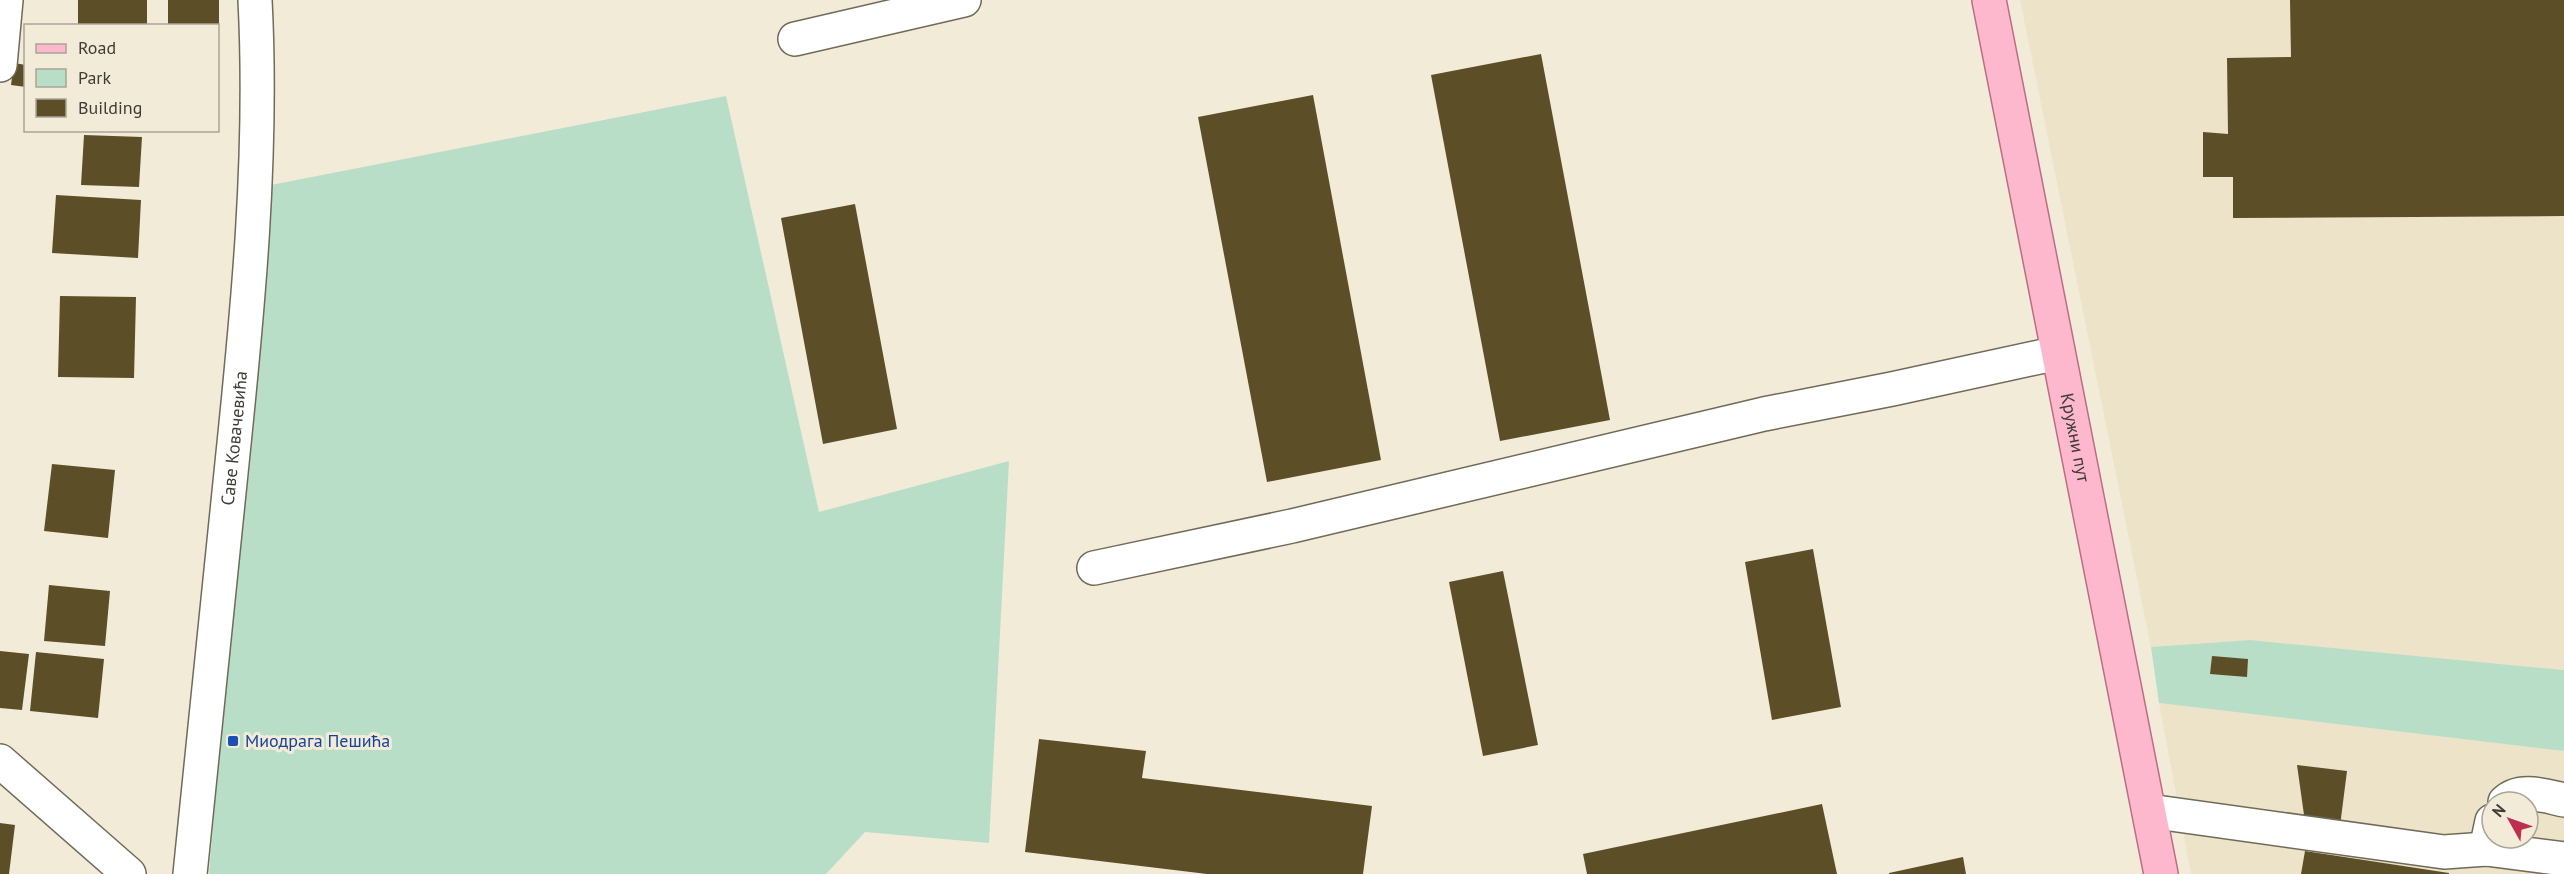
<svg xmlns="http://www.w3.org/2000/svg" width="2564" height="874" font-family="'PT Sans',sans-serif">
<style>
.built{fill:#ece3c8;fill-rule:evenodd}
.green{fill:#b9dec7}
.building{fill:#5c4f28}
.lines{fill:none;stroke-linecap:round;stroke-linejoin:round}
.minor-casing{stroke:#706a59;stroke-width:36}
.major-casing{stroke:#ba6e84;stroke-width:36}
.minor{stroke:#fff;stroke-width:33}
.major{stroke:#fdb8ce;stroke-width:33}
.transit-dot{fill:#1a4fb4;stroke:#f2ebd8;stroke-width:2}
.labels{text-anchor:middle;stroke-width:6;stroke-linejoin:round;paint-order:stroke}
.street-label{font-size:18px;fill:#3f3c35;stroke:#f2ebd8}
.transit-label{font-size:18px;fill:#164399;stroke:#f2ebd8;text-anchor:start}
</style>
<rect width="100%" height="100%" fill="#f2ebd8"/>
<path class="built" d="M2020,0H2564V670L2250,640L2151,647Z
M2159,703L2564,751V874H2191ZM2492,802H2528V838H2492Z"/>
<path class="green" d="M726,96L819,512L1009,461L989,843L865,832L826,874H209L266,186Z
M2250,640L2564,670V751L2159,703L2151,647Z"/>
<path class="building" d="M78,0H147V26H78Z
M168,0H219V26H168Z
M2290,0H2564V216L2233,218V177H2203V132L2228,134L2227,58L2291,57Z
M1541,54L1610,420L1500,441L1431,75Z
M14,63L26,65V87L11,85Z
M1313,95L1381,460L1267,482L1198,117Z
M84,135L142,137L139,187L81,185Z
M56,195L141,200L138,258L52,253Z
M855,204L897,429L823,444L781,218Z
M60,296L136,297L134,378L58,377Z
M52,464L115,470L108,538L44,531Z
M1813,549L1841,707L1772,720L1745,562Z
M1503,571L1538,745L1483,756L1449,582Z
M49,585L110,591L105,646L44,641Z
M0,651L29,654L22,710L0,708Z
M36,652L104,659L98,718L30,711Z
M2212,656L2248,659L2247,677L2210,674Z
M1039,739L1146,751L1142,778L1372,806L1363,874H1207L1025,852Z
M2297,765L2347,771L2340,826L2305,822Z
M1822,804L1837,874H1587L1583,854Z
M0,823L15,825L9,874H0Z
M2305,851L2449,873V874H2301Z
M1963,857L1966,874H1889V873Z"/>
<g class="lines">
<g class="minor-casing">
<g id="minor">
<path d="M795,39L964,0"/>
<path d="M0,65L6,0"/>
<path d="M1094,568L1292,526L1764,414L1892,389L2058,353"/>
<path d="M0,761L129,874"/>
<path d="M2505,802C2520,787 2545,796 2564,800"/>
<path d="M2149,811L2444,852L2486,849L2564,859"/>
<path d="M2486,849L2492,821"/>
<path id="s1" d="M190,874C204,737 218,600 232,463C248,309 263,154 255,0"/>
</g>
</g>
<g class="major-casing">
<g id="major">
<path id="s2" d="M1989,0L2161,874"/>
</g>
</g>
<use href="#minor" class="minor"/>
<use href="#major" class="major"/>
</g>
<rect class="transit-dot" x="227" y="735" width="12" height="12" rx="3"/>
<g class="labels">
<g class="street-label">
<text dy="6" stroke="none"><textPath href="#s2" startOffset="446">Кружни пут</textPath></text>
<text dy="6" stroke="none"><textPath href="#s1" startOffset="438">Саве Ковачевића</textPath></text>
</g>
<g class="transit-label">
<text x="245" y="747">Миодрага Пешића</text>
</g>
</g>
<rect x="24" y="24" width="195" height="108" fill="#f2ebd8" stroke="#aaa597" stroke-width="1.5"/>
<rect x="36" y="44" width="30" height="9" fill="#fdb8ce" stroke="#aaa597" stroke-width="1.5"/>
<text x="78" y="54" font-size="18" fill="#3f3c35">Road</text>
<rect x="36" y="69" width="30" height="18" fill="#b9dec7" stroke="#aaa597" stroke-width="1.5"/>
<text x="78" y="84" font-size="18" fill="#3f3c35">Park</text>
<rect x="36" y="99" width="30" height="18" fill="#5c4f28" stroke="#aaa597" stroke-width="1.5"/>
<text x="78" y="114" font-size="18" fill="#3f3c35">Building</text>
<g transform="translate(2510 820) rotate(310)"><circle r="28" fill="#f2ebd8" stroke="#aaa597" stroke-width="1.5"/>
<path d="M0-4.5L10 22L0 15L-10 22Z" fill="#bf2e4e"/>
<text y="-9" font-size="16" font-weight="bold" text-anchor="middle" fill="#3f3c35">N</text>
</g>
</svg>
